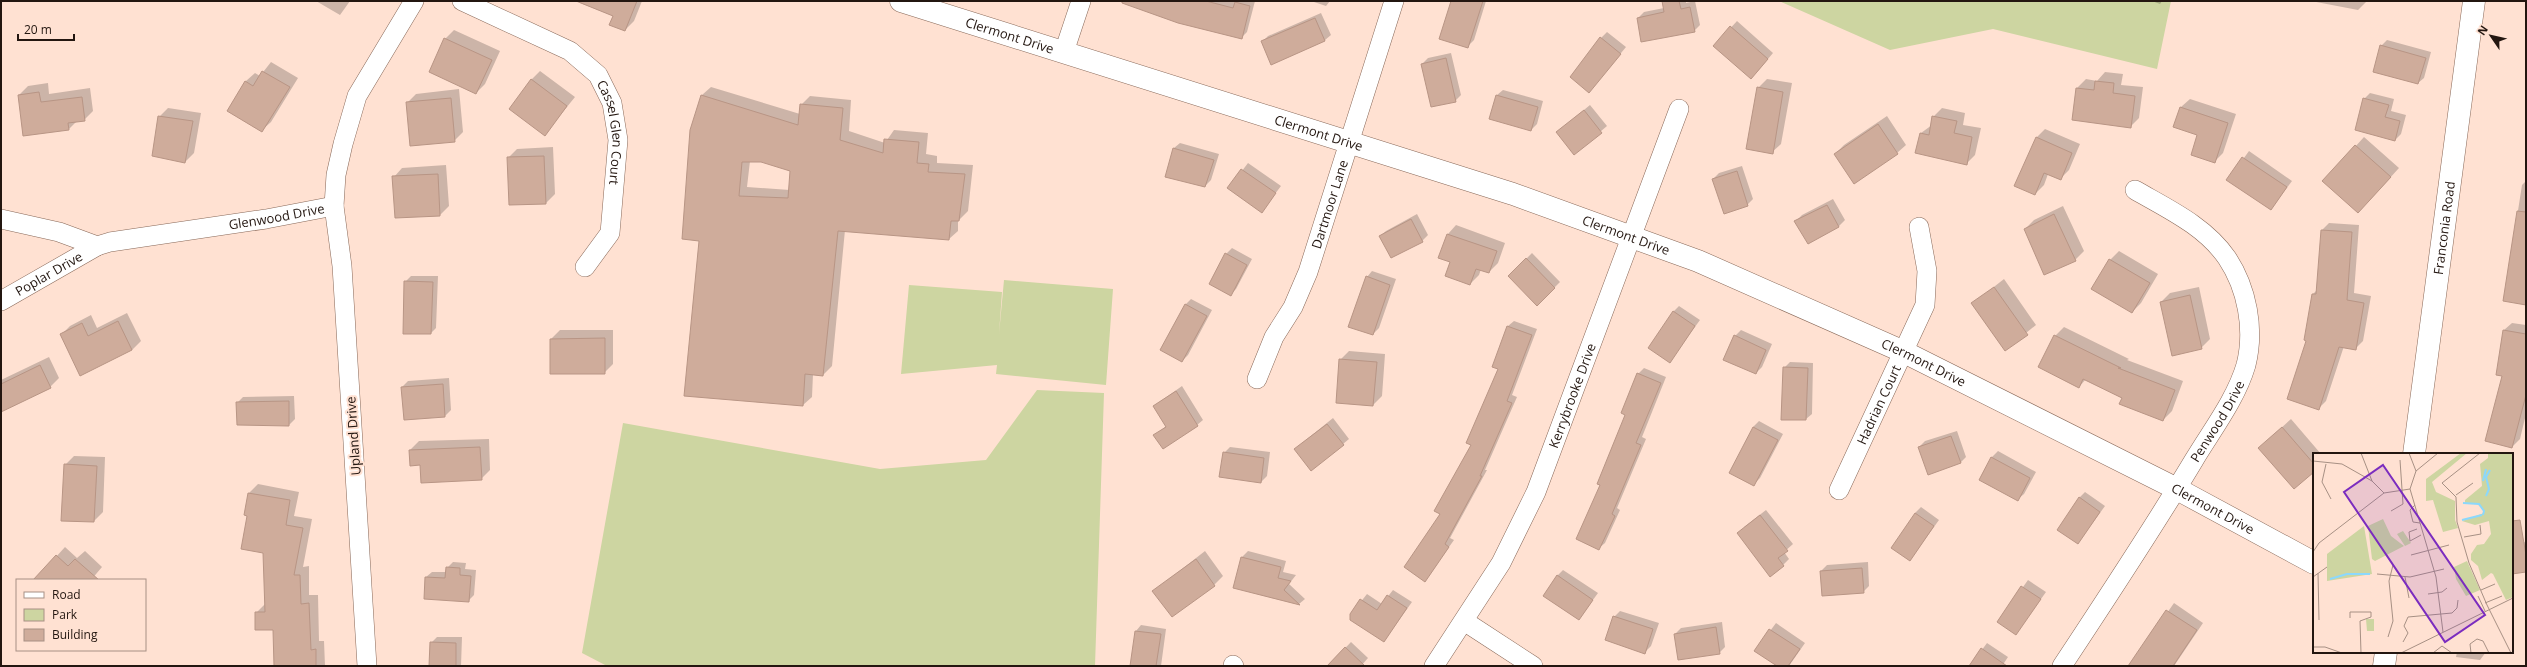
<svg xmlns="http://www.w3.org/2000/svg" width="2527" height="667" font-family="'Open Sans',sans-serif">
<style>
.green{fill:#cdd5a1}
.shadow{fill:#0003;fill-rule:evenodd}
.building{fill:#cfac9b;stroke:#b89585;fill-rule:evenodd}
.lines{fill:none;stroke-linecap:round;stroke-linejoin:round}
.street-casing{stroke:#886858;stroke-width:20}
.secondary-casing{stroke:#886858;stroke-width:23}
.street{stroke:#fff;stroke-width:19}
.secondary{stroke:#fff;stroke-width:22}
.labels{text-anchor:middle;stroke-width:4;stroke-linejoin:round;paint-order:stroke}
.street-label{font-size:13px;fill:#231610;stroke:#ffe1d2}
.inset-river{fill:none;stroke:#8bd8fc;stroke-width:2}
.inset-road{fill:none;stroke:#a79084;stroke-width:1}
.view{fill:#7b2cbf;fill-opacity:0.15;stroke:#7b2cbf;stroke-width:2}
.inset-edge{fill:none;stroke:#231610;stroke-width:2}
</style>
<rect width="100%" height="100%" fill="#ffe1d2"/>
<path class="green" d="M1779,1H2171L2157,69L1993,29L1890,50Z
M1004,280L1113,289L1106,385L996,374L997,365L901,374L909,285L1002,292L999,334Z
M1037,390L1104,393L1095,666H607L582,653L623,423L880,469L986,460Z"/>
<path class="shadow" d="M316,1H350L340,15Z
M581,1H642L634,21L625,30L614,16L580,3Z
M1144,1L1237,2L1255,1L1247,32L1241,38Z
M1311,1H1330L1326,6Z
M1452,1H1486L1474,40L1468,46Z
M1665,1H1686V3L1695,1L1700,25L1694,31L1638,18L1644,12L1664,8Z
M2152,1H2162L2160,4Z
M2311,1H2367L2358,10Z
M1321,13L1331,35L1325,40L1272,64L1262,42L1268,36Z
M1737,21L1773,53L1757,72L1714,46Z
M454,30L500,51L485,84L476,93L445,39Z
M1607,32L1626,47L1594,86L1601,38Z
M2387,40L2431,52L2424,78L2418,83L2381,46Z
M1451,53L1461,95L1455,101L1422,64L1428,58Z
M271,62L298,78L271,122L262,130L228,110L246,81L255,73L260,76Z
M540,71L575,97L545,134L531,80Z
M2105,72L2123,74L2121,85L2143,87L2139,118L2130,127L2073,120L2077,88L2086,79L2097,81Z
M1767,79L1792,83L1781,144L1772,152L1758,88Z
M48,83L49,94L90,88L93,111L84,120L77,121L69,129L19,95L28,86Z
M711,87L800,114L801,105L810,96L851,100L849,131L885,143L894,130L928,133L926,154L937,156V163L973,165L968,211L958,221V231L949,239L845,230L832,366L823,375L813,374L812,397L803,405L700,240L702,95ZM750,161H761L791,171L790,190L747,187Z
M459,89L463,132L454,141L407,103L416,94Z
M1503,90L1543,101L1537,124L1531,130L1497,95Z
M2370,93L2394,99L2391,111L2406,115L2401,134L2395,140L2364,99Z
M2190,99L2236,114L2223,153L2214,162L2181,107Z
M1590,105L1607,126L1574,154L1557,132Z
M168,108L201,113L194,153L185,162L159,117Z
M1942,108L1965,113L1963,125L1981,128L1975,155L1966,164L1921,133L1932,125L1933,117Z
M1887,116L1906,145L1897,153L1835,154L1844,145Z
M2045,129L2080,144L2069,170L2060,179L2048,174L2044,185L2035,194L2036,138Z
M2364,137L2399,168L2367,203L2324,181Z
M1180,143L1219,154L1211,180L1205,186L1174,148Z
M553,147L555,194L546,203L508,158L517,149Z
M2249,151L2292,181L2271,209L2228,180Z
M1248,163L1281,186L1262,211L1229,188Z
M446,165L449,206L440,215L394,177L402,168Z
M1742,166L1753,199L1747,205L1713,179L1719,173Z
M2526,181V304L2504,300L2522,185Z
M1833,199L1845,220L1839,226L1808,242L1796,221L1802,215Z
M2063,206L2084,251L2075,260L2025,229L2034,220Z
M1417,214L1428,235L1422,241L1380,236L1386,231Z
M2329,223L2359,225L2354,293L2371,296L2363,341L2355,349L2344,346L2326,401L2319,408L2308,340L2313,294L2317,290L2322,230Z
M1456,225L1505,243L1498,263L1489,272L1481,269L1479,275L1470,284L1451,262L1439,257L1448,234Z
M1232,248L1252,259L1236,289L1231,294L1226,254Z
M2119,251L2158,274L2141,303L2132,312L2110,260Z
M1532,253L1560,282L1537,305L1509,276Z
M1372,271L1396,279L1379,328L1373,334L1367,277Z
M411,276H438L436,328L431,333L405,282Z
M2004,279L2036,325L2005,350L1972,304Z
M2199,287L2210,339L2201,348L2161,302L2170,293Z
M1191,299L1212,310L1188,355L1182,361L1185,305Z
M1679,306L1700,320L1670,361L1673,312Z
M127,313L141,341L132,350L61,335L70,326L91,315L97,328Z
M1514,321L1537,329L1512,395L1517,397L1485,470H1487L1450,538L1454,540L1425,581L1441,514L1472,444L1500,368L1508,326Z
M2512,323L2526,325V414L2520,439L2512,447L2504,375V330Z
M2064,327L2129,359L2127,360L2183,381L2172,411L2163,420L2086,379L2079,387L2055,336Z
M560,330H613V364L604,373H551V339Z
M1741,330L1772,344L1762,367L1756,373L1735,336Z
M1349,351L1385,354L1382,396L1373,405L1340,360Z
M49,357L59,378L50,387L1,411V380Z
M1790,362L1813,363L1812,414L1806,419L1784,368Z
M1644,368L1666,377L1642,437L1646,439L1617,508L1620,510L1605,543L1599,548L1602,485L1627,415L1638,374Z
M449,378L451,410L445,416L405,419L402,387L408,381Z
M1182,386L1203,420L1197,425L1155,435L1166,426L1154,406Z
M294,396L295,419L289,425L237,403L243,397Z
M1333,418L1349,439L1343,444H1301Z
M2291,419L2321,454H2314V470L2268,440Z
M1759,421L1783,434L1760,478L1754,484L1753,427Z
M1957,431L1966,457L1960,463L1919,447L1925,441Z
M489,439L490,470L481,479L410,450L419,441Z
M1230,447L1270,452L1267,476L1261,482L1224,453Z
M1998,451L2036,472L2024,494L2018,499L1980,479L1992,457Z
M74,456L105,457L103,512L94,521L65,465Z
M258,484L299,492L294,516L312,519L303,567L309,566V595H318L319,641H324L325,666H275L274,629L256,613L265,604L264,553L248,515L249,493Z
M2085,492L2105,506L2078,543L2079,498Z
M1921,507L1939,520L1910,560L1915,513Z
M1766,510L1793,544L1784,552L1789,559L1783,565L1744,527Z
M2526,542V571L2512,573V544Z
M65,547L77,558L85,551L102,567L91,580H35Z
M1205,551L1223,576L1214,585L1154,591Z
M1248,551L1286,561L1283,572L1296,575L1289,584L1305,599L1299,604L1234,587L1242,557Z
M453,562L466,563L465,569L476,570L474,595L468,601L426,577L432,572H446L447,568Z
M1868,562L1869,586L1863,592L1821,571L1827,565Z
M1563,570L1598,593L1579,619L1557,576Z
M2028,580L2046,592L2016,634L1998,622Z
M1393,590L1412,602L1384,641L1351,614L1367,594L1382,604Z
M2174,603L2203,623L2174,666H2130Z
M1620,611L1659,623L1651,646L1645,652L1614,617Z
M1722,622L1725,647L1719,653L1675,634L1681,628Z
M1776,623L1805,643L1789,666H1779L1756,650Z
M1141,625L1166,629L1161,666H1131L1136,631Z
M437,637H462L461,666H430L431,643Z
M1351,642L1368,658L1361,666H1328Z
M1987,643L2008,657L2002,666H1970Z
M2457,652H2486L2480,660L2456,657Z"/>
<path class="building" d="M576,1H637L625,31L609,25L613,16Z
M1122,1H1206L1233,8L1235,2L1250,6L1242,39L1178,23L1122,3Z
M1451,1H1483L1468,48L1439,39Z
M1662,1H1679L1681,9L1690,7L1695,32L1641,42L1637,18L1664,12Z
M1315,18L1325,41L1271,65L1261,41Z
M1730,26L1768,59L1751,79L1713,46Z
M1600,37L1621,54L1589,93L1570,77Z
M444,38L492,60L476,94L429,72Z
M2380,45L2426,58L2418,84L2373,72Z
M1446,58L1456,102L1431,107L1421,64Z
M262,71L290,87L262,132L227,111L245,81L253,86Z
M531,79L567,106L545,136L509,109Z
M2095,81L2114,83L2113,93L2135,96L2131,128L2072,120L2076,88L2094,90Z
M1757,87L1783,92L1773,154L1746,149Z
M39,92L41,102L82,97L85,121L68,123L69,130L23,136L18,95Z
M701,95L798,125L800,104L843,108L840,140L883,153L884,139L919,142L917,163L929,164L928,172L965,174L959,221H951L949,240L838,231L823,376L805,374L803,406L684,396L699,241L682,239L690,130ZM742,162H761L790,171L788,198L739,196Z
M1496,95L1538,107L1531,131L1489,119Z
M451,98L455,142L410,146L406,102Z
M2363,98L2389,105L2385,117L2400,121L2395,141L2355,130Z
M2180,107L2228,123L2215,163L2191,155L2197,135L2173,127Z
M1584,110L1602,133L1574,155L1556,132Z
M158,116L193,121L185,163L152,156Z
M1932,116L1957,121L1954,133L1972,137L1967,165L1915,153L1920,133L1929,135Z
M1878,124L1898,154L1854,184L1834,154Z
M2036,137L2072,153L2061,180L2044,173L2035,195L2014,186Z
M2355,145L2391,177L2358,213L2322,181Z
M1173,148L1214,160L1205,187L1165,177Z
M544,156L546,204L509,205L507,157Z
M2242,157L2287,187L2271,210L2226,180Z
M1241,169L1276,193L1262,213L1227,188Z
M1737,171L1748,206L1724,214L1712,179Z
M438,174L440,216L395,218L392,176Z
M1827,205L1839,227L1808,244L1794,221Z
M2517,211L2526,212V305L2503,301Z
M2054,214L2076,261L2044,275L2024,229Z
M1411,219L1423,242L1391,258L1379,236Z
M2321,230L2352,232L2347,300L2364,303L2356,350L2339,347L2319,410L2287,399L2306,341L2304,340L2312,294H2316Z
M1447,234L1497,251L1489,273L1476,269L1470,285L1445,276L1450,262L1438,258Z
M1225,253L1247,265L1231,296L1209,284Z
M1526,258L1555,288L1537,306L1508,276Z
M2109,259L2150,283L2132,313L2091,289Z
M1366,276L1390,285L1373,335L1348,327Z
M404,281L433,282L431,334H403Z
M1994,287L2028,335L2005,351L1971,303Z
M2190,295L2202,349L2172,356L2160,302Z
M1185,304L1207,316L1182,362L1160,350Z
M1673,311L1695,326L1670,363L1648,348Z
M118,321L132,350L80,376L60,334L82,323L88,336Z
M1507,326L1532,335L1507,401L1512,403L1480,476H1482L1445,544L1449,547L1425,582L1404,567L1440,514L1434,511L1471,445L1466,443L1498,369L1492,367Z
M2503,330L2526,334V395L2512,448L2485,441L2502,376L2496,375Z
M1734,335L1766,350L1756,374L1723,360Z
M2054,335L2121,368H2118L2175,390L2163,421L2119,404L2122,398L2083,379L2079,388L2038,367Z
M605,338V374H550V339Z
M1339,359L1377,362L1373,406L1336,403Z
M40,365L51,388L1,412V384Z
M1783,367L1808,368L1806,420H1781Z
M1637,373L1661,383L1636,443L1641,445L1612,514L1615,516L1599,550L1576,539L1600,485L1597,484L1625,415L1621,413Z
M443,384L445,417L404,420L401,387Z
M1176,391L1198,426L1163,449L1153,435L1166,427L1153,406Z
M289,401V426L237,425L236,402Z
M1327,424L1344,445L1311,471L1294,449Z
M1753,427L1778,440L1754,486L1729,473Z
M2282,427L2314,464V472L2294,489L2258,448Z
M1951,436L1961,463L1928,475L1918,447Z
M480,447L482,480L421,483L420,465L410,466L409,450Z
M1223,452L1264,458L1261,483L1219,477Z
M1991,457L2030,478L2018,501L1979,480Z
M64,464L97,466L94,522L61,521Z
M248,493L290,500L286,525L303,528L294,575H300L301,604L309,603L311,650L316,649V666H274L273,630H255V612H265L263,553L241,549L247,516L244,515Z
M2079,497L2100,512L2078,544L2057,530Z
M1915,513L1934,526L1910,561L1891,548Z
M1760,515L1788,551L1778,558L1784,566L1770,577L1737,533Z
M2520,520L2526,555V572L2512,574V521Z
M56,555L68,566L75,559L99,580H33Z
M1241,557L1281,567L1278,578L1291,581L1284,590L1300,605L1233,588Z
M1196,559L1215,586L1172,617L1152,591Z
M446,567L460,568V575L471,576L469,602L424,599L425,577L445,578Z
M1862,568L1864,593L1822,596L1820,571Z
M1557,575L1593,600L1579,620L1543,596Z
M2021,586L2041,599L2016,635L1997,622Z
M1387,595L1407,608L1384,642L1350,620V614L1360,599L1377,610Z
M2166,610L2197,630L2173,666H2128Z
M1613,616L1653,629L1645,654L1605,640Z
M1716,627L1720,654L1678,660L1674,634Z
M1769,629L1800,649L1788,666H1777L1754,651Z
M1135,631L1161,634L1156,666H1130Z
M430,642L456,643V666H429Z
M1345,647L1365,666H1327Z
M1981,648L2007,666H1969Z"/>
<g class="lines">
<g class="street-casing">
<g id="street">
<path id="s1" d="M462,1L570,51L598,75L612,103L618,140L610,233L585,267"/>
<path d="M1064,52L1081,1"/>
<path id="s2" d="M1,219L59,232L97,246L110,242L266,219L334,206"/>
<path id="s3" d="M1,301L97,246"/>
<path id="s4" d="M1257,379L1274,337L1293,307L1308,272L1394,1"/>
<path id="s5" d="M1839,490L1925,305L1927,271L1919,227"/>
<path d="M1464,621L1533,666"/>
<path d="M1233,665L1234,666"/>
<path d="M367,666L342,266L334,206L336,175L343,144L357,96L414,1"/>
<path id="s6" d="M1434,666L1501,563L1536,492L1679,109"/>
<path id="s7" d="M2062,666C2107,598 2152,530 2194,460C2212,430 2236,399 2246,365C2255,329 2247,288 2227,258C2205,226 2168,209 2135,190"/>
</g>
</g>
<g class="secondary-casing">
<g id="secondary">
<path id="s8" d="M901,1L1513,194L1698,261L1904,352L2177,489L2314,563"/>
<path id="s9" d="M2414,454L2474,1"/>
<path d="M2384,666L2386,652"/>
</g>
</g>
<use href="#street" class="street"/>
<use href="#secondary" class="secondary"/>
</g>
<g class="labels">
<g class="street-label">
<text dy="5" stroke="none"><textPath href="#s8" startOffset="114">Clermont Drive</textPath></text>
<text dy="5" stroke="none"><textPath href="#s8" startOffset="438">Clermont Drive</textPath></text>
<text dy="5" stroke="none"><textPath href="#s1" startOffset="216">Cassel Glen Court</textPath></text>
<text dy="5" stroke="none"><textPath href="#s4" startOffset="190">Dartmoor Lane</textPath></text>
<text dy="5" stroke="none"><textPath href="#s2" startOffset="282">Glenwood Drive</textPath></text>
<text dy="5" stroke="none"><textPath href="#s9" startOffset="228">Franconia Road</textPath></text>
<text dy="5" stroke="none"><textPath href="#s8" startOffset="762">Clermont Drive</textPath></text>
<text dy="5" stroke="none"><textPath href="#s3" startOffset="55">Poplar Drive</textPath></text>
<text dy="5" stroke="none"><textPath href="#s8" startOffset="1086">Clermont Drive</textPath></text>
<text dy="5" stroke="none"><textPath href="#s6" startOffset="305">Kerrybrooke Drive</textPath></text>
<text dy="5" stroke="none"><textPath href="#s5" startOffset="94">Hadrian Court</textPath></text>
<text dy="5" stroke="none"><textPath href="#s7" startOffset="290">Penwood Drive</textPath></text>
<text transform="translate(353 436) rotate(-94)" y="5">Upland Drive</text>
<text dy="5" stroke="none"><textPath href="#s8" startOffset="1410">Clermont Drive</textPath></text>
</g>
</g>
<g transform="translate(2313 453)">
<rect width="200" height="200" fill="#ffe1d2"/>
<path d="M148,0H154L119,29L123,39L142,48V67L145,75L130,79L120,47L113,48V26ZM175,0H200V144L193,147L180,121L178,120L169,127L165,113L158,107V101L164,92L171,91L178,81L176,68L162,72L149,68L171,60L170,56L163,50L152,51V47L169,33L167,11L175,5ZM70,66L78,83L91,93L62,108L59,106L55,73ZM51,73L59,121L14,128V101ZM90,78L98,90L92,93L84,81ZM154,108L167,137L153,143L143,126L141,114ZM53,166H61V178H54Z" fill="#cdd5a1"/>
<path class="inset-river" d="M170,28L173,16M173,43L176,36L173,24L177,17M150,50L166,51L171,58L170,62M149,67L169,62M17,126L34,121H57"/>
<path class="inset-road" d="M48,0L59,28L71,40M96,0L103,18L97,36L123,124L130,179M167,0L129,30L143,44L144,69L156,110L174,152L198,200M0,8L29,11L59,28M13,11L9,29L18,46M103,18L125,0M143,42L160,30M102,52L97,57L100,69L107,70M78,58L90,51L87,7M104,76L96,79L97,88L108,82M151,84L168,81L167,72M0,99L6,90L71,40L97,36M98,102L136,92M5,120L6,167M64,121L97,124L131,116M0,124L14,114M92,124L96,145M168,137L182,131M115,141L129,139L134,135M165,143L172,158M172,150L189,143M37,165V159H58V164L47,168L48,200M75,184L80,168L76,128L80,112M90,189L95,180L91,173L95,164L139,160L144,155L145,147M0,194H12L29,200M88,200L200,145M120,200L129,193L139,200M158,200L157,191L164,186L170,188L176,200"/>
<path class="view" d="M70,12L172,162L132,189L31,39Z"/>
<rect width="200" height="200" class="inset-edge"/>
</g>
<rect width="2527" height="667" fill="none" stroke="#231610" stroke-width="4"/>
<rect x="16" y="579" width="130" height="72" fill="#ffe1d2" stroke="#a79084"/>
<rect x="24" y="592" width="20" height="6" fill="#ffffff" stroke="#a79084"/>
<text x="52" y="599" font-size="12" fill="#231610">Road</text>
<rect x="24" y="609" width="20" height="12" fill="#cdd5a1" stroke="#a79084"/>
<text x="52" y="619" font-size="12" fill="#231610">Park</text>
<rect x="24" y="629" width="20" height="12" fill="#cfac9b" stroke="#a79084"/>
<text x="52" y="639" font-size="12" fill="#231610">Building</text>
<g transform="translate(2491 36) rotate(304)" stroke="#ffe1d2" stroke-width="3" paint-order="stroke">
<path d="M0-3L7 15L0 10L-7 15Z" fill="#231610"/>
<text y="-6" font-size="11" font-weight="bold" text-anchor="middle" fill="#231610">N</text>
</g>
<path d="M18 34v6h56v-6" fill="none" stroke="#231610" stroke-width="2"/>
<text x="24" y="34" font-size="12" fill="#231610" stroke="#ffe1d2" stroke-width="3" paint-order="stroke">20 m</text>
</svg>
